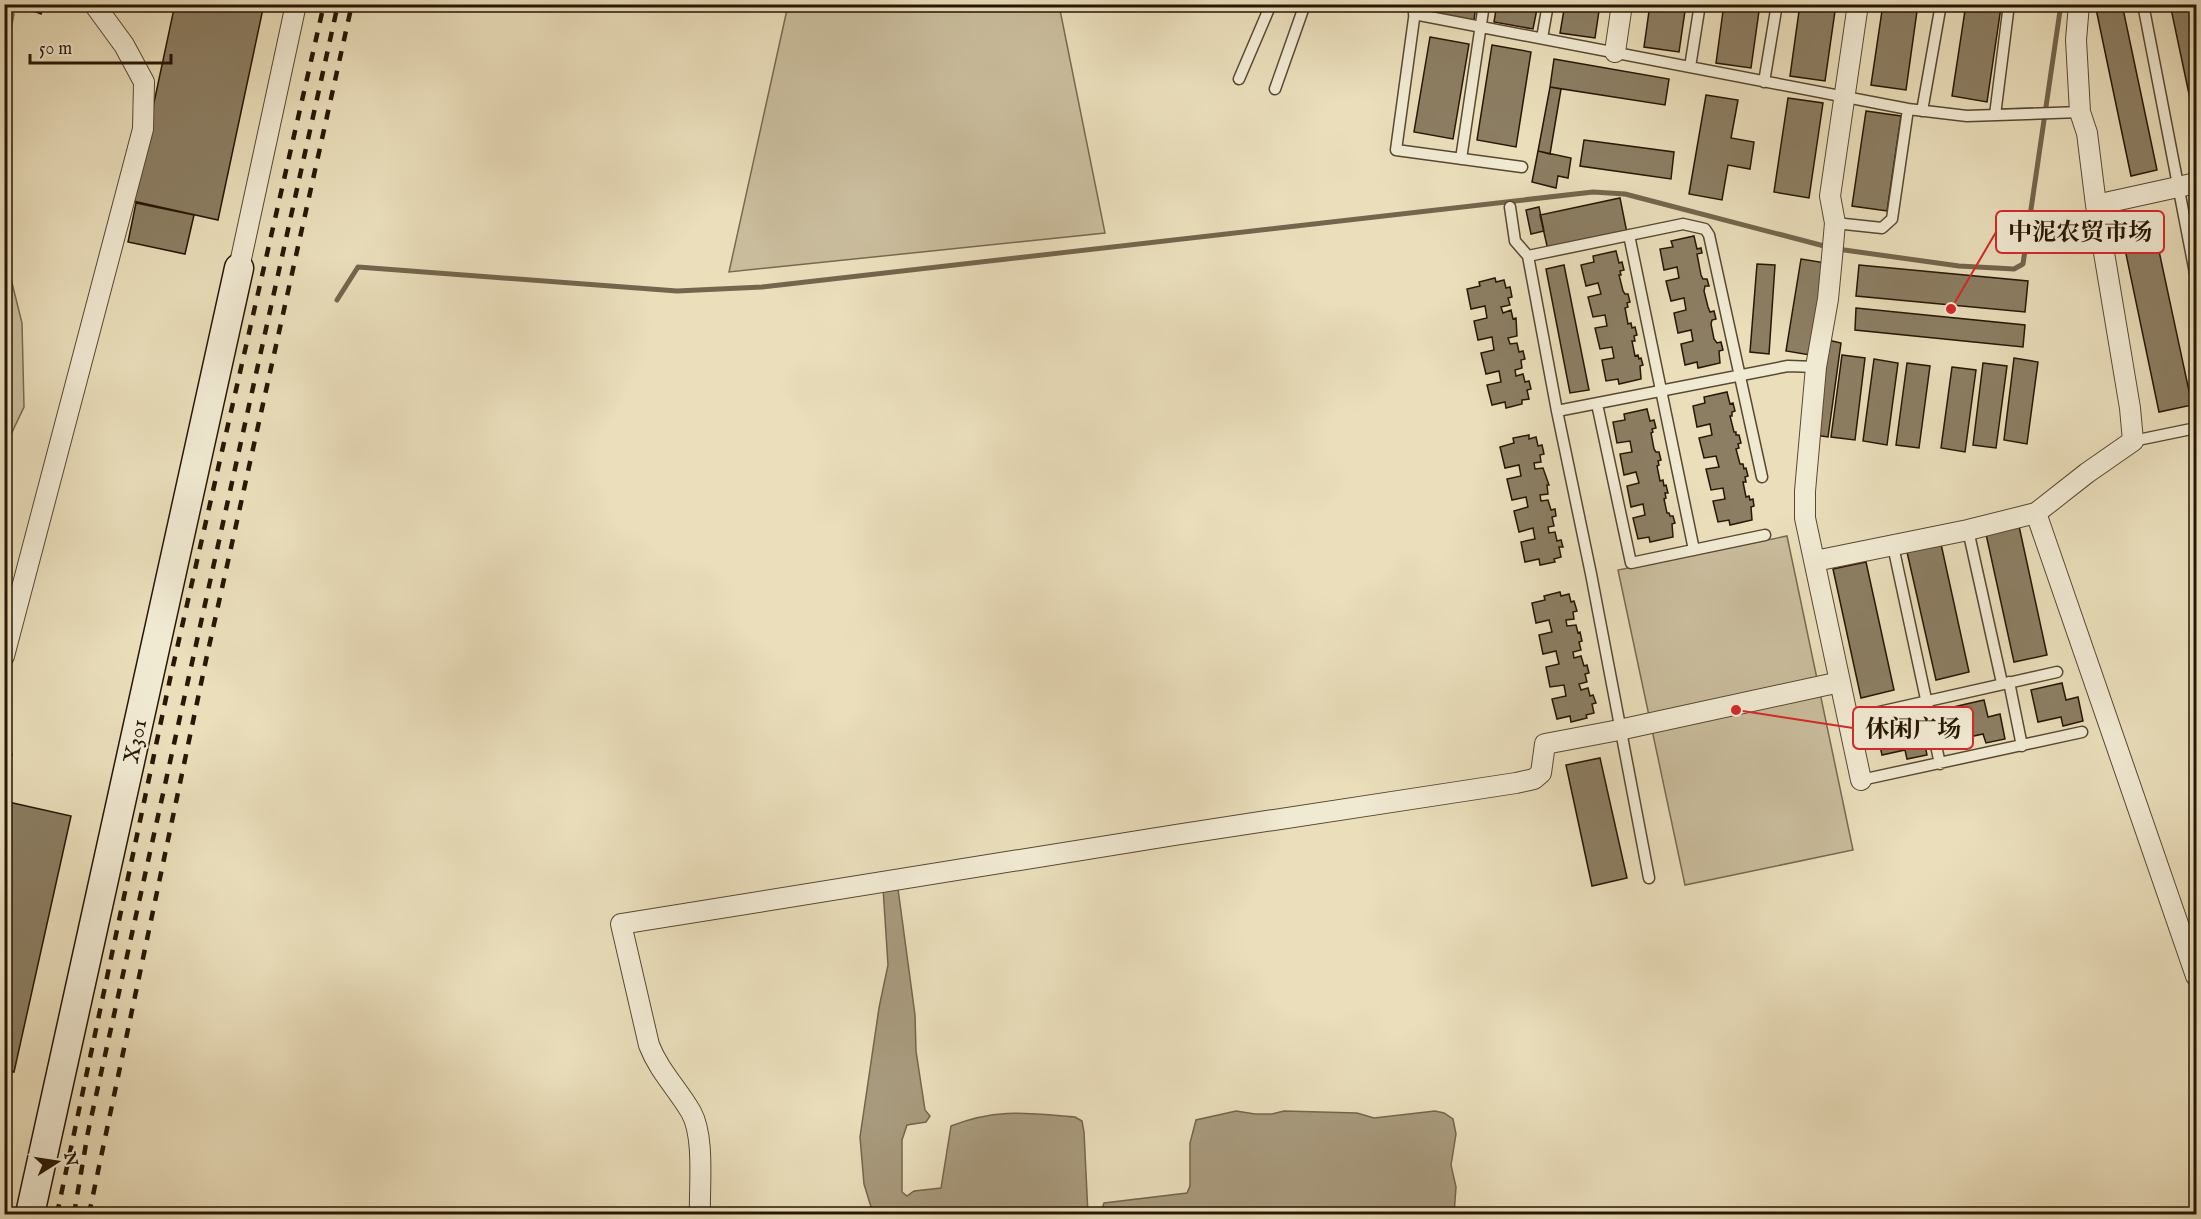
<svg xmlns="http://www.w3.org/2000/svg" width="2201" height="1219" font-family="'IM FELL English','Noto Serif SC',serif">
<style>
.green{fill:#c9bc9c;stroke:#786950;stroke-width:1.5}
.water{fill:#a89a7d;stroke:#74654d;stroke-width:1.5}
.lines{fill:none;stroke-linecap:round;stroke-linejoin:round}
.stream{stroke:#74654d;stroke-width:5}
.building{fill:#8c7e63;stroke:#271604;stroke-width:1.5}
.service-casing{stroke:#584832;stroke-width:13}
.minor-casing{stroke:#584832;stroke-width:22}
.secondary-casing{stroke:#271604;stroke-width:31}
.service{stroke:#f1ead3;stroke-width:10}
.minor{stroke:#f1ead3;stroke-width:20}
.secondary{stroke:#f1ead3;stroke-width:28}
.rail{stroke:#271604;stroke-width:4.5;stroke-dasharray:10 10;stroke-linecap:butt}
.labels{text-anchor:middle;stroke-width:5;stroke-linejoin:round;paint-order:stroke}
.street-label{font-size:22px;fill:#271604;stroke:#f1ead3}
.leader{fill:none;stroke:#d62828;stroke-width:2}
.callout-dot{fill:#d62828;stroke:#f1ead3;stroke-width:2}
.callout{fill:#f1ead3;stroke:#d62828;stroke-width:2}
.callout-label{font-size:24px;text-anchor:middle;font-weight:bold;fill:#271604}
</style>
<rect width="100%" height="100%" fill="#eadebb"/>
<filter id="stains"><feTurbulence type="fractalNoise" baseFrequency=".00333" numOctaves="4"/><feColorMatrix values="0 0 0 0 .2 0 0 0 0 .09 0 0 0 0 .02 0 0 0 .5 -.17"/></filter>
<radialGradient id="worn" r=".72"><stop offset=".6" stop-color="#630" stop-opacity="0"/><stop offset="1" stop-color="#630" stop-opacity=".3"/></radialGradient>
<path class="green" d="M788,5H1059L1105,233L729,272Z
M5,7L14,14L5,58Z
M5,255L22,323L24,407L5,447Z
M1787,536L1853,850L1685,885L1618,570Z"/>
<path class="water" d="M883,888L898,889L915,1015L916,1051L925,1110L930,1116L926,1122L907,1125L902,1140V1192L907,1196L914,1191L941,1188L951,1126C996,1108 1028,1113 1075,1117L1082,1121L1084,1132L1088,1214H877L871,1207L864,1184L860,1137L879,1008L888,965Z
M1236,1111L1255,1114H1272L1284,1111L1357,1113L1374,1118L1435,1111L1444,1113L1453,1119L1456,1134L1451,1165L1456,1187L1454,1214H1100L1104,1203L1187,1193L1190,1186V1143L1196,1120Z"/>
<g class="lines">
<path class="stream" d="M1837,249L1959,266L2014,269L2023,264L2061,4
M337,300L358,267L677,291L762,287L1593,192L1625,194L1828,247"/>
</g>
<path class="building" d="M17,4H45L41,14Z
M175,4H264L218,220L133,201Z
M1436,4H1476L1474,20L1435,13Z
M1497,4H1538L1533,29L1494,22Z
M1565,4H1600L1595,38L1560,33Z
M1650,4H1686L1679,52L1644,47Z
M1724,4H1760L1751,68L1716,63Z
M1800,4H1836L1825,81L1790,76Z
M1883,4H1918L1906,90L1871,85Z
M1966,4L2001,7L1987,102L1952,96Z
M2095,4H2122L2157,170L2131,176Z
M2170,4H2196V127Z
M1430,37L1469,44L1453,139L1414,132Z
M1492,45L1531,52L1516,147L1477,140Z
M1554,59L1669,79L1665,105L1550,87Z
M1550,87L1561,89L1550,154L1538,151Z
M1706,95L1738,100L1731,138L1754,142L1750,169L1728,165L1722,200L1689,194Z
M1788,98L1823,103L1809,198L1774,192Z
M1866,111L1901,116L1887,211L1852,206Z
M1584,140L1674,152L1671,179L1580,166Z
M1538,151L1571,158L1568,178L1558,176L1556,188L1532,182Z
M1620,198L1627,233L1548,250L1540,215Z
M136,203L194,215L185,254L128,242Z
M1539,207L1544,231L1531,234L1526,210Z
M2153,223L2192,405L2159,412L2121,230Z
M1694,236L1697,249L1701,248L1702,253L1697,254L1701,275L1703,279H1707L1709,286H1705L1704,291L1708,307L1710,312L1714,311L1716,319L1712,320L1711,324L1714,339L1717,343L1721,342L1723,350L1719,351L1720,363L1698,368L1697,362L1685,365L1681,344L1693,341L1691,330L1678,333L1674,313L1686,310L1684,298L1671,301L1666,281L1679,278L1677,267L1664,270L1660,249L1673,247L1671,241Z
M1616,251L1619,263L1622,262L1624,270L1620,271L1621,275H1619L1623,291L1625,294H1628L1630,302L1627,303L1628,307L1625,308L1628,324L1631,323L1632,328L1635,327L1637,335L1634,336L1635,341H1632L1635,356L1638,355L1639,359L1641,358L1643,365L1640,366L1641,379L1619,384L1618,379L1606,381L1602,360L1614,358L1612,347L1600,349L1595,328L1607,326L1605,315L1593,317L1588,297L1601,294L1598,283L1586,286L1581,265L1594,262L1593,256Z
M1801,259L1826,263L1810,355L1786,351Z
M1757,264L1775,265L1769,354L1750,352Z
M1564,265L1589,390L1570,393L1546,269Z
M1859,265L2028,281L2025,312L1856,296Z
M1495,278L1496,282L1504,280L1506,288L1510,287L1512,297L1508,298L1510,305L1501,307L1503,313L1511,310L1513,319L1516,318L1517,336L1508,338L1510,344L1517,343L1519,352L1523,351L1525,359L1521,360L1522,368L1515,370L1516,376L1523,374L1525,382L1529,381L1531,389L1527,390L1529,399L1522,400V404L1506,408L1505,402L1492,405L1487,385L1501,382L1499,371L1486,374L1481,353L1494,350L1492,337L1478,340L1474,321L1487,318L1485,306L1471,309L1467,289L1480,286L1479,282Z
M1856,308L2025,325L2023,347L1855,330Z
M1828,340L1841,343L1828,437L1815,435Z
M1842,355L1865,358L1855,440L1831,437Z
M2014,358L2038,362L2027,444L2004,440Z
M1874,359L1898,363L1887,445L1863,441Z
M1907,363L1930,366L1919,448L1896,445Z
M1983,363L2007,366L1996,448L1973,445Z
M1952,367L1976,370L1965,452L1941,448Z
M1727,392L1730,404L1733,403L1735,411L1732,412V416H1730L1734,432H1736V435H1739L1741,443L1738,444L1739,448L1736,449L1740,464H1743L1744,469L1746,468L1748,476L1745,477L1746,482H1743L1746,497L1749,496L1750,500L1753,499L1754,506L1751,507L1752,520L1730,525L1729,520L1718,522L1713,501L1725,499L1723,488L1711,490L1706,469L1719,467L1716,456L1704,458L1699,438L1712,435L1710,424L1697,427L1693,406L1705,403L1704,397Z
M1647,409L1650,421L1654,420L1656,428L1652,429L1653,432L1651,433L1654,449L1656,452H1659L1661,460L1658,461L1659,465L1657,466L1660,481L1663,480L1664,486L1666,485L1668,493H1665L1666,498L1664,499L1667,513H1669L1670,516H1673L1675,523L1672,524L1673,537L1650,542L1649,537L1638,539L1633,518L1645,515L1643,504L1631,507L1627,486L1639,483L1636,472L1624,475L1620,454L1632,452L1630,441L1617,443L1613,422L1625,420L1624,414Z
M1529,435V439L1536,437L1538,446L1542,445L1544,454L1540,455L1541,462L1534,463L1535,469L1543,468L1549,485H1547L1548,494L1540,495L1541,501L1548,500L1551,510L1555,509L1556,516L1552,517L1554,526L1548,527L1549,533L1555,532L1557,541L1561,540L1563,547H1559L1561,557L1554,559L1555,562L1540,565L1539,559L1525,562L1521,542L1535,539L1533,528L1519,532L1514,511L1528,507L1526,497L1512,500L1507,479L1521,476L1519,465L1505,468L1500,447L1514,443L1513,438Z
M2019,526L2047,655L2014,662L1986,534Z
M1941,544L1969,672L1936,680L1907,552Z
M1866,562L1894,690L1861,698L1833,569Z
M1560,592L1561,596L1569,594L1571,602L1574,601L1577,611L1573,612L1574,619L1566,620L1567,626L1576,625L1578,633L1580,632L1582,641L1579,642L1581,650L1573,652L1574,658L1581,656L1584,666L1587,665L1589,673L1585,674L1587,682L1579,684L1581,690L1588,688L1590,696L1593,695L1596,703L1592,704L1594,713L1586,715L1587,718L1571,722L1570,716L1557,719L1552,699L1566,696L1564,685L1550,687L1546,667L1559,664L1556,651L1543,654L1539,635L1552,632L1549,620L1536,623L1532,603L1545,600L1544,596Z
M2062,683L2066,700L2078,697L2083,721L2063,726L2061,717L2038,722L2031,690Z
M1984,700L1988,717L2000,714L2005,739L1986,743L1983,734L1960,739L1953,707Z
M1906,716L1910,733L1922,730L1927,755L1907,759L1905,750L1882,755L1875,723Z
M4,752L12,754L9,766L4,765Z
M1600,758L1627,878L1592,886L1566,765Z
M4,801L71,816L14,1072L4,1070Z"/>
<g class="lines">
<g class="service-casing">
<path id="service" d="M1416,4L1396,150L1522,167
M2143,4L2196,278
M1414,14L1908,109L1967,116L2080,112
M1542,38L1548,4
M1690,67L1700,4
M1239,79L1271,4
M1764,82L1777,4
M1275,89L1305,4
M1922,111L1941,4
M1995,115L2009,4
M1461,159L1484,4
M1510,207L1515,241L1528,256L1557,411L1591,574L1649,878
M1835,223L1882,228L1892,219L1908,109
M1629,235L1694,550
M1528,256L1683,224L1705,229L1709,235L1762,477
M1597,404L1631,563L1765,535
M1557,411L1788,366L1816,367
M2133,441L2196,428
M1968,530L2002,683
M1893,546L1940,764
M2009,682L2022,746
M1848,719L2057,672
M1861,780L2082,732"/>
</g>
<g class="minor-casing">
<path id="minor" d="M1858,4L1830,196L1835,223L1832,257L1828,299L1816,367L1805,491V518L1861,780
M1615,52L1622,4
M2096,205L2196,183
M239,268L296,4
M2036,513L2196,976
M1815,561L1968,530L2036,513L2087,473L2133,441L2130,408L2096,205L2087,133L2080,112L2076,40L2079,4
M4,656L143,129L144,82L124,45L94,4
M700,1214C699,1186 705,1137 691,1112C677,1088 659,1071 649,1045L621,924L1175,835L1516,783L1534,779L1541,773L1545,744L1619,730L1840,682"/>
</g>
<g class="secondary-casing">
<path id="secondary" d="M30,1214L239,268"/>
</g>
<use href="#service" class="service"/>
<use href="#minor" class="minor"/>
<use href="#secondary" class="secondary"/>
<path class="rail" d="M57,1214L170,679L324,4
M74,1214L88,1132L338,4
M89,1214L206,660L352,4"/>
</g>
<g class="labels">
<g class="street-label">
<text transform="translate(134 741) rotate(-78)" y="8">X301</text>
</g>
</g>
<path class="leader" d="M1951 309L1996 232M1736 710L1853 728"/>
<g class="callout-dot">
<circle cx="1951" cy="309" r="6"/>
<circle cx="1736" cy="710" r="6"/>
</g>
<g class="callout">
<rect x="1996" y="211" width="168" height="42" rx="6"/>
<rect x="1853" y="707" width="120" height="42" rx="6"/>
</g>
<g class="callout-label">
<text x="2080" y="240">中泥农贸市场</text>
<text x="1913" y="737">休闲广场</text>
</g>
<rect width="2201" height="1219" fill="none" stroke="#eadebb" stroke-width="24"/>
<rect x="6" y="6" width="2189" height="1207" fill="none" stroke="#271604" stroke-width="3"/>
<rect x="12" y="12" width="2177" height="1195" fill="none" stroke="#271604" stroke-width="1.5"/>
<g transform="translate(57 1162) rotate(78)" stroke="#f1ead3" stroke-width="4.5" paint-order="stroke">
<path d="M0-4.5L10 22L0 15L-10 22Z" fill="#271604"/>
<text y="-9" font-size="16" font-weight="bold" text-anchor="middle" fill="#271604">N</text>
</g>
<path d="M30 54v9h141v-9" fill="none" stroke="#271604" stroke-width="3"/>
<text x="39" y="54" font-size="18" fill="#271604" stroke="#f1ead3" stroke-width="4.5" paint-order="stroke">50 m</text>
<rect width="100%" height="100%" filter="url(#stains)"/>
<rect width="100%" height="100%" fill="url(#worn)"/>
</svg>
